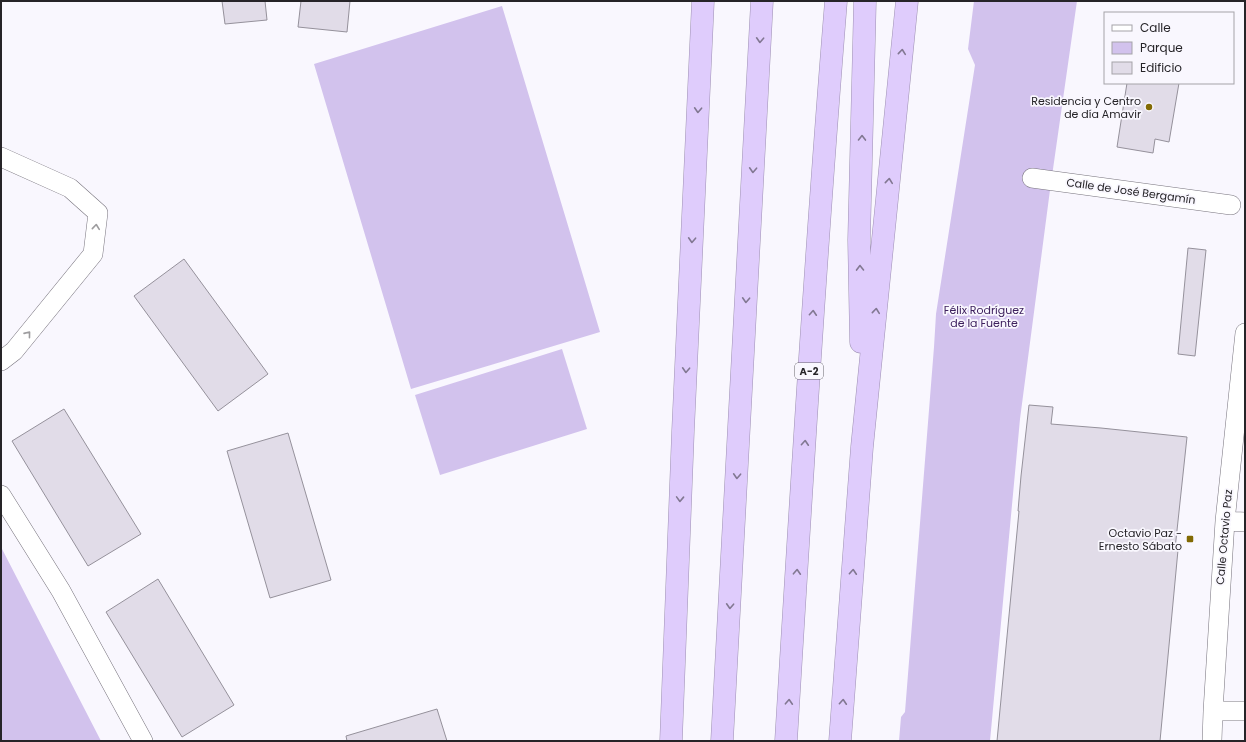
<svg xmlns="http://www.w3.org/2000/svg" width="1246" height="742" font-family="Poppins,sans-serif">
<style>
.green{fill:#d2c2ed}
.building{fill:#e1dce8;stroke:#95919b}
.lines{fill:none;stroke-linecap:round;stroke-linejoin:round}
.street-casing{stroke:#77737d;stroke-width:20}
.highway-casing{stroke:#9e91b2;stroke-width:23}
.street{stroke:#fff;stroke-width:19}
.highway{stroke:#dfccfc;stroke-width:22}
.oneway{stroke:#827892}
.oneway2{stroke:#9d9c9e}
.poi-dot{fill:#826a03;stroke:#f9f7fe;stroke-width:1.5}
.labels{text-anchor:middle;stroke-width:3.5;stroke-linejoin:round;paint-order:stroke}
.shield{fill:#f9f7fe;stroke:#656368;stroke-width:1}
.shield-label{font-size:10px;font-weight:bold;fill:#262428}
.poi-label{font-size:11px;fill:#262428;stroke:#f9f7fe;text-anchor:end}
.street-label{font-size:11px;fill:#262428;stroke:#f9f7fe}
.park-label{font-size:11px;fill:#3e215e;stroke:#f9f7fe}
</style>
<rect width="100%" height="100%" fill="#f9f7fe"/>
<path class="green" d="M974,1H1077L1050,190L1020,419L990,741H899L901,717L905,712L934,347L936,314L975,65L968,49Z
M502,6L600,332L411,389L314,64Z
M562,349L587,429L440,475L415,395Z
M1,547L101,741H1Z"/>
<path class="building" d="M222,1H265L267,20L225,24Z
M301,1H350L347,32L298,27Z
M1127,83H1179L1169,142L1155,139L1153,153L1117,147Z
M1188,248L1206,250L1195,356L1178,354Z
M184,259L268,374L218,411L134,296Z
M1029,405L1053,407L1051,424L1101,428L1187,437L1175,549L1178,550L1160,741H997L1019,511H1018L1021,476Z
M64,409L141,534L88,566L12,441Z
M288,433L331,580L270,598L227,451Z
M158,579L234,705L182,737L106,612Z
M437,709L447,741H347L346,736Z"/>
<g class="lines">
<g class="street-casing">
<path id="street" d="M1,157L70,188L98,213L93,254L14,351L1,361
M1032,178L1231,205
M1,495L61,591L143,741
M1225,521L1245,522
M1213,711H1245
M1212,741L1213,711L1225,521L1245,333"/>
</g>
<g class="highway-casing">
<path id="highway" d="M861,342L859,240L865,1
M671,741L683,431L703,1
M722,741L762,1
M786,741C801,494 816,247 836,1
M840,741L862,447L907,1"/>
</g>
<use href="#street" class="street"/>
<use href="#highway" class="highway"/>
</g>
<defs><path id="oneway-chevron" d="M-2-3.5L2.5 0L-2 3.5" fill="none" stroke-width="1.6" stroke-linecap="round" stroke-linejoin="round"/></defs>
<g class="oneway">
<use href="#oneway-chevron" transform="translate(760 40) rotate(93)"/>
<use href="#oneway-chevron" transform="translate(902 52) rotate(-84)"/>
<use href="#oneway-chevron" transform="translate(698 110) rotate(93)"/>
<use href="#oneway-chevron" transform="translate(862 138) rotate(-89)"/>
<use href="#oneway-chevron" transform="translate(753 170) rotate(93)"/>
<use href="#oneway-chevron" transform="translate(889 181) rotate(-84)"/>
<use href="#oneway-chevron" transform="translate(692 240) rotate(93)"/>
<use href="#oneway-chevron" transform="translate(860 268) rotate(-91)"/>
<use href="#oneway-chevron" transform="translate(746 300) rotate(93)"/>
<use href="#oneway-chevron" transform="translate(876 311) rotate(-84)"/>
<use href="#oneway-chevron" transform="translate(813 313) rotate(-86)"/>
<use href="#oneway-chevron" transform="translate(686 370) rotate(93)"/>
<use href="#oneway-chevron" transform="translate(805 443) rotate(-86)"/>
<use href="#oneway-chevron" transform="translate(737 476) rotate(93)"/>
<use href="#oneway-chevron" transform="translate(680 499) rotate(92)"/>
<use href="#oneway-chevron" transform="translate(797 572) rotate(-87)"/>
<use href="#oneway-chevron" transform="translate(853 572) rotate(-86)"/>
<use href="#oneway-chevron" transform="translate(730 606) rotate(93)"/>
<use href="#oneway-chevron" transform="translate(789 702) rotate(-87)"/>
<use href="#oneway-chevron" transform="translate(843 702) rotate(-86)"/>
</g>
<g class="oneway2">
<use href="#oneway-chevron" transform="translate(96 227) rotate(-84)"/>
<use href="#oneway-chevron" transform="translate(28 334) rotate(-51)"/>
</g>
<g class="poi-dot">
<circle cx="1149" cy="107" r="4"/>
<rect x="1186" y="535" width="8" height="8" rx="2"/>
</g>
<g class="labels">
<rect class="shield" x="795" y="363" width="28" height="16" rx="3"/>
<g class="shield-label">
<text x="809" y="375">A-2</text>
</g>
<g class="poi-label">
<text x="1141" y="105">Residencia y Centro<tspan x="1141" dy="13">de día Amavir</tspan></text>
<text x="1182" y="537">Octavio Paz -<tspan x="1182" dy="13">Ernesto Sábato</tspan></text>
</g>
<g class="street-label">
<text transform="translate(1131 191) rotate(8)" y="4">Calle de José Bergamín</text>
<text transform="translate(1224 537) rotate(-85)" y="4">Calle Octavio Paz</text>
</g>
<g class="park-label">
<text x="984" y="314">Félix Rodríguez<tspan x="984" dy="13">de la Fuente</tspan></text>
</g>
</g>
<rect width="1246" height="742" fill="none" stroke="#262428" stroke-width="4"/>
<rect x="1104" y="12" width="130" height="72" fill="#f9f7fe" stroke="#a5a3a8"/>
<rect x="1112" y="25" width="20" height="6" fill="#ffffff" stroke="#a5a3a8"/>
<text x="1140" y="32" font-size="12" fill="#262428">Calle</text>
<rect x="1112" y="42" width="20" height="12" fill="#d2c2ed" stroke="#a5a3a8"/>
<text x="1140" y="52" font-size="12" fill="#262428">Parque</text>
<rect x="1112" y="62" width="20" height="12" fill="#e1dce8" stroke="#a5a3a8"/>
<text x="1140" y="72" font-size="12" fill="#262428">Edificio</text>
</svg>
